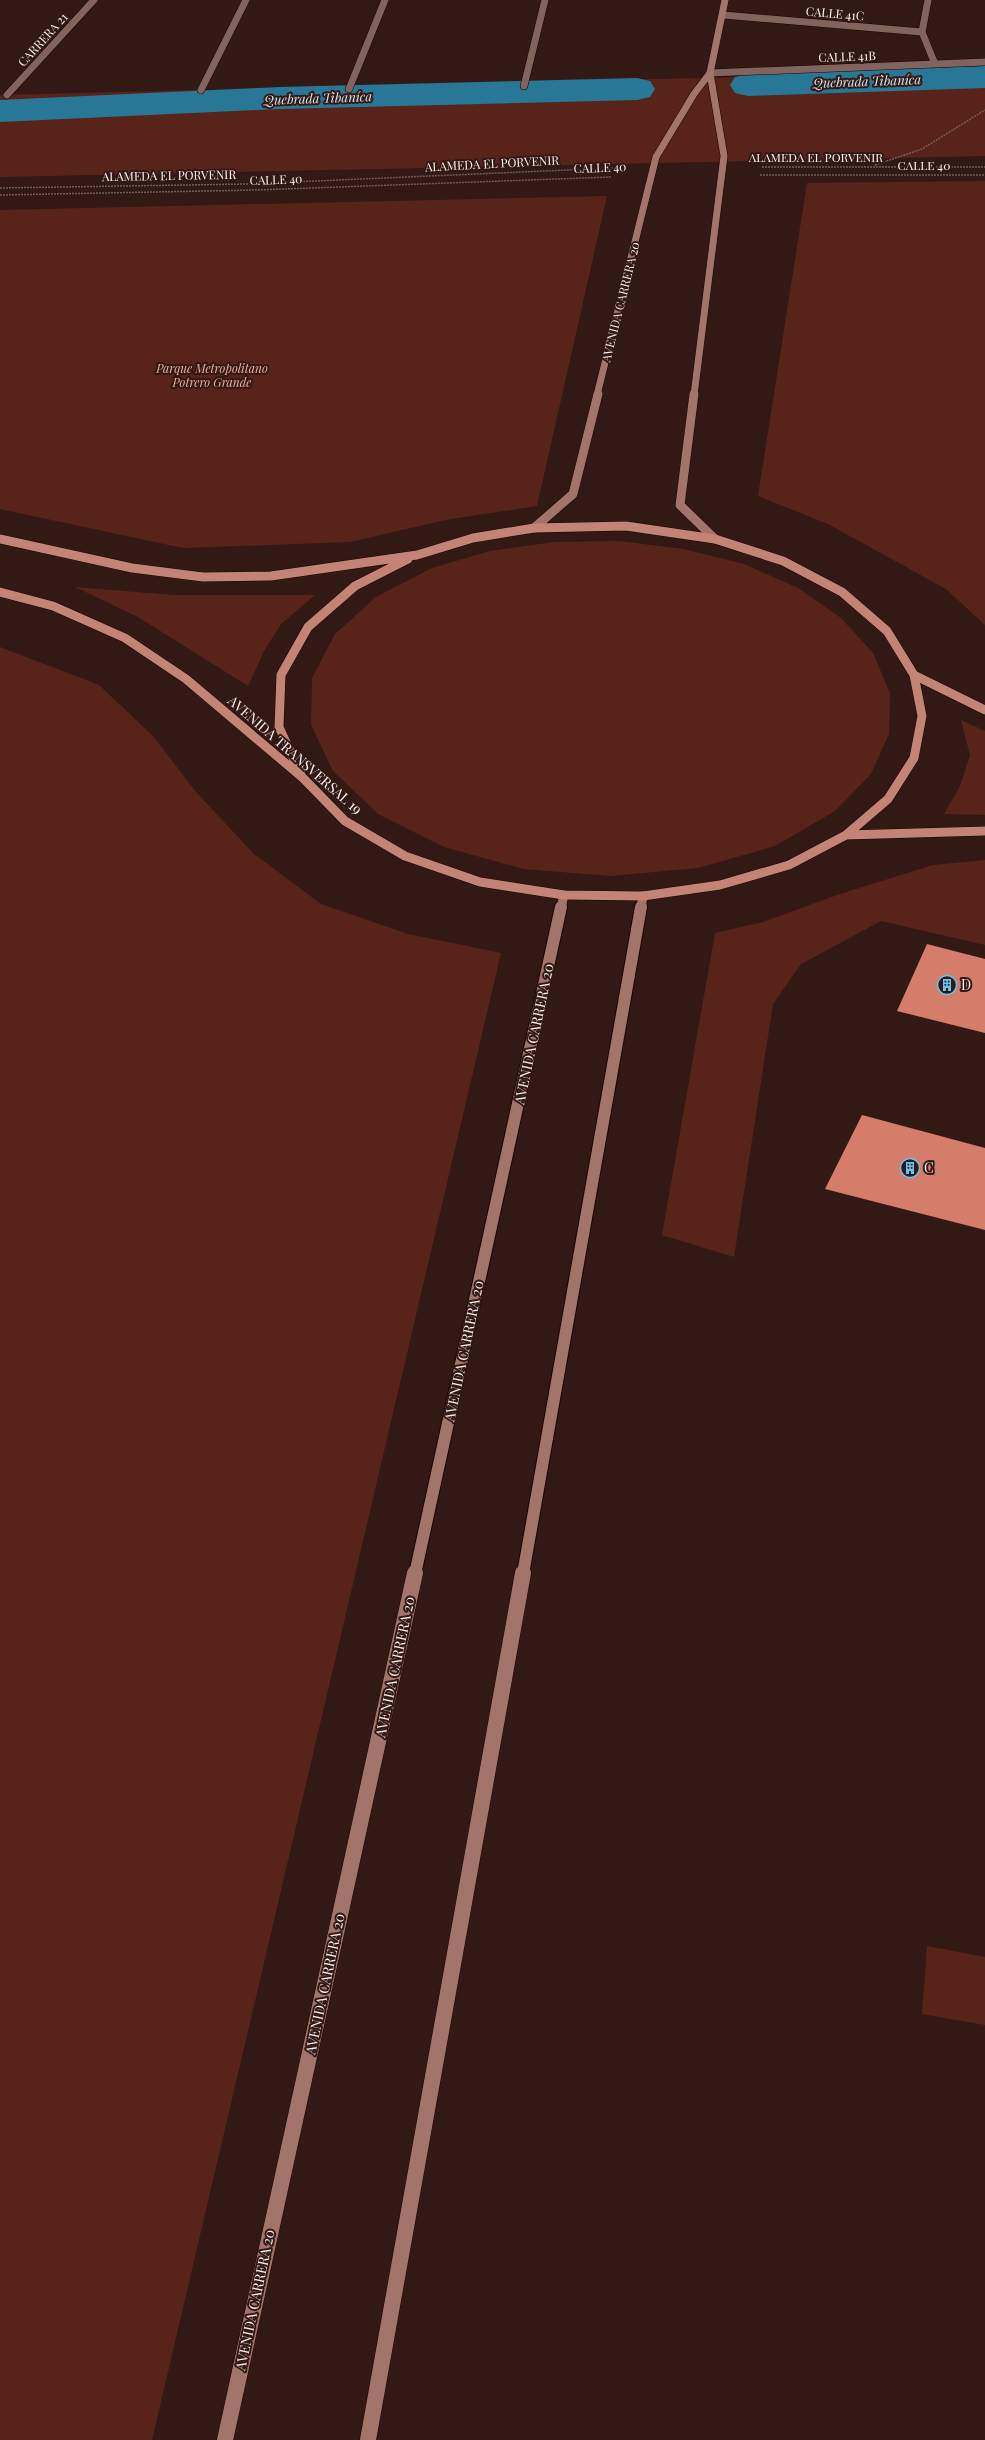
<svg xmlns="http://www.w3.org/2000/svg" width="985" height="2440" font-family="'Playfair Display',serif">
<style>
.green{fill:#582419}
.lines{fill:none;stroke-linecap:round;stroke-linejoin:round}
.canal{fill:#287797;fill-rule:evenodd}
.building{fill:#d37d6a}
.street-casing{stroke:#190402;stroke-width:8}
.secondary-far3-casing{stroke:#190402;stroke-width:8}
.secondary-far2-casing{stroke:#190402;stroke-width:10}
.secondary-far1-casing{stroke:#190402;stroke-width:14}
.secondary-casing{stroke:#190402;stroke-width:17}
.primary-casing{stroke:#190402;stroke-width:10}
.path{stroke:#745f5b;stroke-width:1.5;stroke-dasharray:2 1;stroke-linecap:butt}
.street{stroke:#83645c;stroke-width:7}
.secondary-far3{stroke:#a37469;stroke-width:7}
.secondary-far2{stroke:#a37469;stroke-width:9}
.secondary-far1{stroke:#a37469;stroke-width:12}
.secondary{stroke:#a37469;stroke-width:16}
.primary{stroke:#c38475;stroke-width:9}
.labels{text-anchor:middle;stroke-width:4;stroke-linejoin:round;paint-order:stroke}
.far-street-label{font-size:12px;fill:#fdf2ef;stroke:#331914}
.far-park-label{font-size:12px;font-style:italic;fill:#f3ae9e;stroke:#331914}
.far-water-label{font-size:13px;font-style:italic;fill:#d1e7f2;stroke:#331914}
.street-label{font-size:14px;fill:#fdf2ef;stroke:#331914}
.poi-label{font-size:14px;fill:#fdf2ef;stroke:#331914;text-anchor:start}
</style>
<rect width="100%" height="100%" fill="#331914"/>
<path class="green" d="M985,71V156L0,177V95L201,90L349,89L450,85L524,86L615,80Z
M985,181V625L946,589L828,524L758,496L807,183Z
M607,196L537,506L445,520L350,542L183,548L0,509V210Z
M619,541L683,549L744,564L798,588L841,618L873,653L890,693L889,734L871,774L835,811L775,846L698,868L611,876L524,869L444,847L378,814L333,771L311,725L312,678L335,634L376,597L432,568L490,551L554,542Z
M75,587L173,595H315L281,624L264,651L248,686L138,617Z
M0,647L99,685L153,736L196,792L254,854L321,904L408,934L501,953L152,2440H0Z
M961,720L985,731V815L944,814L960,786L970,755Z
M985,860V945L881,921L801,964L773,1004L734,1257L662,1235L715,933L763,922L840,894L933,865Z
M927,1946L985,1957V2025L922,2014Z"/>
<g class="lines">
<path class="canal" d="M985,66V88L748,96L735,93L730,85L735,77L748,74Z
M637,78L650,81L655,89L650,97L637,100L279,109L0,122V100L279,87Z"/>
</g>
<path class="building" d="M927,944L985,959V1033L897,1011Z
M862,1115L985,1148V1230L825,1189Z"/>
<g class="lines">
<g class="street-casing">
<path id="street" d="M928,0L922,32L935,64
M723,15L922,32
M710,73L985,62
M524,86L545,0
M349,89L385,0
M201,90L246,0
M7,95L94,0"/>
</g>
<g class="secondary-far3-casing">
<path id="secondary-far3" d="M597,395L656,157L694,94L710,73
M694,395L724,156L710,73L725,0"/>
</g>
<g class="secondary-far2-casing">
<path id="secondary-far2" d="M694,394L680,505L715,539
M534,528L573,494L598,394
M561,908L564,895
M641,908L643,896"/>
</g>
<g class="secondary-far1-casing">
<path id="secondary-far1" d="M415,1574L561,907
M523,1574L641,907"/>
</g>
<g class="secondary-casing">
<path id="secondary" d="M225,2440L415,1573
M368,2440L523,1573"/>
</g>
<g class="primary-casing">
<path id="primary" d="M0,539L132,568L203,577L271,576L417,555L473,538L534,528L626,526L715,539L783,561L842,592L887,631L914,675L985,710
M0,592L53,606L125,638L186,679L303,778L345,821L405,856L480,882L564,895L643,896L720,885L789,865L846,835L985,831
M301,775L279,727L281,675L308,627L355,586L408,559
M846,835L888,799L914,758L922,716L914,675"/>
</g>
<path class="path" d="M875,165L922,149L985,110
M762,167H985
M760,175H985
M0,188L247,184L613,168
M0,195L257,190L611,177"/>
<use href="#street" class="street"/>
<use href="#secondary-far3" class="secondary-far3"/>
<use href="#secondary-far2" class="secondary-far2"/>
<use href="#secondary-far1" class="secondary-far1"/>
<use href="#secondary" class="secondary"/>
<use href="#primary" class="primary"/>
</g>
<defs>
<g id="building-ring" transform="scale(1)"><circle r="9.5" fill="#331914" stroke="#65c5ee" stroke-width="1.5"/><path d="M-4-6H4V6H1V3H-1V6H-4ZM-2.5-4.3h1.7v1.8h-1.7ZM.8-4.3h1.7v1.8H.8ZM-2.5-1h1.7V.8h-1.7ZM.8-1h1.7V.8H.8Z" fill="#65c5ee"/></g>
</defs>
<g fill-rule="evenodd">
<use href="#building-ring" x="947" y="985"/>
<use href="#building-ring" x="910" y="1168"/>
</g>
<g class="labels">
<g class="far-street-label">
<text transform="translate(835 14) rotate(5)" y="4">CALLE 41C</text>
<text transform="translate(43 40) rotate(-48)" y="4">CARRERA 21</text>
<text transform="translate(847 57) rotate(-2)" y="4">CALLE 41B</text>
<text x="816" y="162">ALAMEDA EL PORVENIR</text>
<text transform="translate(492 164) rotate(-3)" y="4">ALAMEDA EL PORVENIR</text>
<text x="924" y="170">CALLE 40</text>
<text transform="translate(600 168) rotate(-2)" y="4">CALLE 40</text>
<text transform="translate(169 176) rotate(-1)" y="4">ALAMEDA EL PORVENIR</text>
<text transform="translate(276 180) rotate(-2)" y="4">CALLE 40</text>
<text transform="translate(621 302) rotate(-76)" y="4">AVENIDA CARRERA 20</text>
</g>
<g class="far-park-label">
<text x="212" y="373">Parque Metropolitano<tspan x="212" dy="14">Potrero Grande</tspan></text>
</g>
<g class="far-water-label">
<text transform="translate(867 81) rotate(-2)" y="5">Quebrada Tibaníca</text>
<text transform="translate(318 98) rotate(-2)" y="5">Quebrada Tibaníca</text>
</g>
<g class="street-label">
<text transform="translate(295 755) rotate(41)" y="5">AVENIDA TRANSVERSAL 19</text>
<text transform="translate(534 1034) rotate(-78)" y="5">AVENIDA CARRERA 20</text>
<text transform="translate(464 1351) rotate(-78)" y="5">AVENIDA CARRERA 20</text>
<text transform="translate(395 1667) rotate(-78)" y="5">AVENIDA CARRERA 20</text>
<text transform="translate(325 1984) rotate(-78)" y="5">AVENIDA CARRERA 20</text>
<text transform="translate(255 2300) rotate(-78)" y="5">AVENIDA CARRERA 20</text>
</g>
<g class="poi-label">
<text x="961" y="990">D</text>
<text x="924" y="1173">C</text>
</g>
</g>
</svg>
